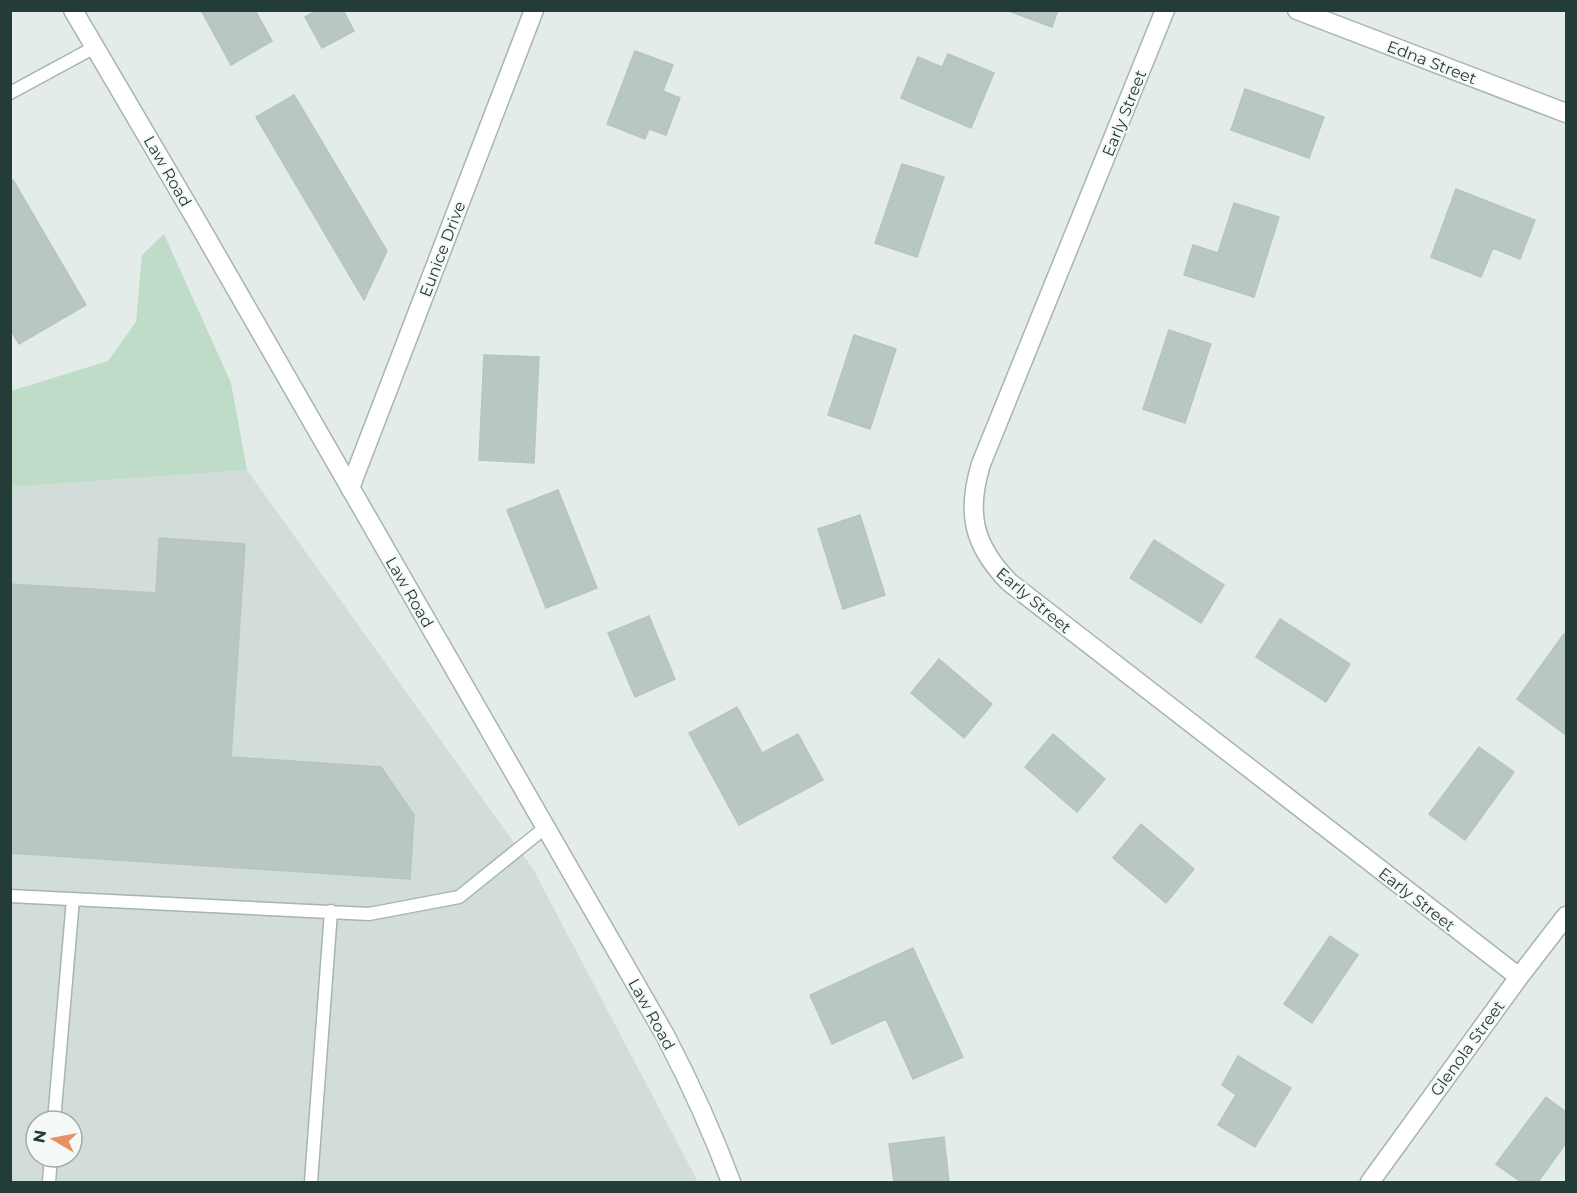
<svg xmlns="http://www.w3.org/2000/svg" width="1577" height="1193" font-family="Montserrat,sans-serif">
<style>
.built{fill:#d2dcd8;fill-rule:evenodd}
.green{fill:#bedcc8}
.building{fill:#b9c7c2;stroke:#b6c5c0;stroke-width:1.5}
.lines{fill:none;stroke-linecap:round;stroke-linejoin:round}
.service-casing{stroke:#a7b4b0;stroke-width:15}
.minor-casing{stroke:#a7b4b0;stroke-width:21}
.tertiary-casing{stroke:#a7b4b0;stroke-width:21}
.service{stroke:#fff;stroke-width:12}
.minor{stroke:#fff;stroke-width:18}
.tertiary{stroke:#fff;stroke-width:18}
.labels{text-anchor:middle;stroke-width:4.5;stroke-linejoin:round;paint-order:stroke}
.street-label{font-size:16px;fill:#243c38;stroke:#f4f9f7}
</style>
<rect width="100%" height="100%" fill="#e4ece9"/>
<path class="built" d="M247,470L533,869L698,1182H11V487ZM36,1121H72V1157H36Z"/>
<path class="green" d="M164,234L231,383L247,470L11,487V391L108,361L136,322L142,255Z"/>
<path class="building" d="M201,10H255L272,41L231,65Z
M317,10H343L354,31L322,48L305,17Z
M1006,10H1058L1052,27Z
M635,51L673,65L663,91L680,98L666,135L649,129L645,139L607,124Z
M948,54L994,73L971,128L901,98L918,57L942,67Z
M1245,89L1324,117L1309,158L1231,130Z
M294,95L387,251L364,300L256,117Z
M902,164L944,177L917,257L875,243Z
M13,180L86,305L19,344L10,329V181Z
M1456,189L1535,220L1520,259L1493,248L1481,277L1431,257Z
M1234,203L1279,217L1254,297L1184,275L1193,245L1218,253Z
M1169,330L1211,344L1185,423L1143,409Z
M854,335L896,349L870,429L828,415Z
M484,355L539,357L534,463L479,460Z
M558,490L597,588L546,608L507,510Z
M860,515L885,595L843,609L818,529Z
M159,538L245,544L231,757L381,767L414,815L410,879L10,853V584L156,593Z
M1154,540L1224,585L1201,623L1130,578Z
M649,616L675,679L635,697L608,633Z
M1280,619L1350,664L1326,702L1256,657Z
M1564,634L1566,636V735L1517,699Z
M939,659L992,704L964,738L911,693Z
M737,707L762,753L798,734L823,780L739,825L689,733Z
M1053,734L1105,779L1077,812L1025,767Z
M1479,747L1514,772L1465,840L1429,814Z
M1141,824L1194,869L1166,903L1113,858Z
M1330,936L1358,955L1312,1023L1284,1004Z
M913,948L963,1057L913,1079L886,1019L832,1044L810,995Z
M1238,1056L1291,1088L1255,1147L1218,1125L1236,1095L1222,1085Z
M1546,1097L1566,1112V1143L1538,1182H1521L1496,1164Z
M944,1137L949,1182H894L889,1144Z"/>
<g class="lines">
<g class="service-casing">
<path id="service" d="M10,93L95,47
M10,896L369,914L459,897L546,827
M54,1121L73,899
M49,1182L51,1157
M311,1182L331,911"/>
</g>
<g class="minor-casing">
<path id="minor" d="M1165,10L981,464C966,513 973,545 1009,582L1519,977
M1297,10L1566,113
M350,488L534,10
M1370,1182L1519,977L1566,916"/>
</g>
<g class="tertiary-casing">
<path id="tertiary" d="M73,10L198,223L665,1035C690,1083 712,1131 731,1182"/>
</g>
<use href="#service" class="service"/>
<use href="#minor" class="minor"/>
<use href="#tertiary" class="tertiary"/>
</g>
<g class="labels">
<g class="street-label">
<text transform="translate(1432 62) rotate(21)" y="6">Edna Street</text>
<text transform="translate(1124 113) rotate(-68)" y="6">Early Street</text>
<text transform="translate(168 171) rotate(60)" y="6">Law Road</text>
<text transform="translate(442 249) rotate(-69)" y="6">Eunice Drive</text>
<text transform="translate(410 592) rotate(60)" y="6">Law Road</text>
<text transform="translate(1034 600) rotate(40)" y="6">Early Street</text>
<text transform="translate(1417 899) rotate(38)" y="6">Early Street</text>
<text transform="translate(652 1014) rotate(61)" y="6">Law Road</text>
<text transform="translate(1467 1048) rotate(-54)" y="6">Glenola Street</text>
</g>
</g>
<rect width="1577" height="1193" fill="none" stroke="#243c38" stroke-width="24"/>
<g transform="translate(54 1139) rotate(280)"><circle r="28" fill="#f4f9f7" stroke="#a1adab" stroke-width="1.5"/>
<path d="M0-4.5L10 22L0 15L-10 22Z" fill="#e88f66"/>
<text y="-9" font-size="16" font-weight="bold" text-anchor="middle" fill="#243c38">N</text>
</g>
</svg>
